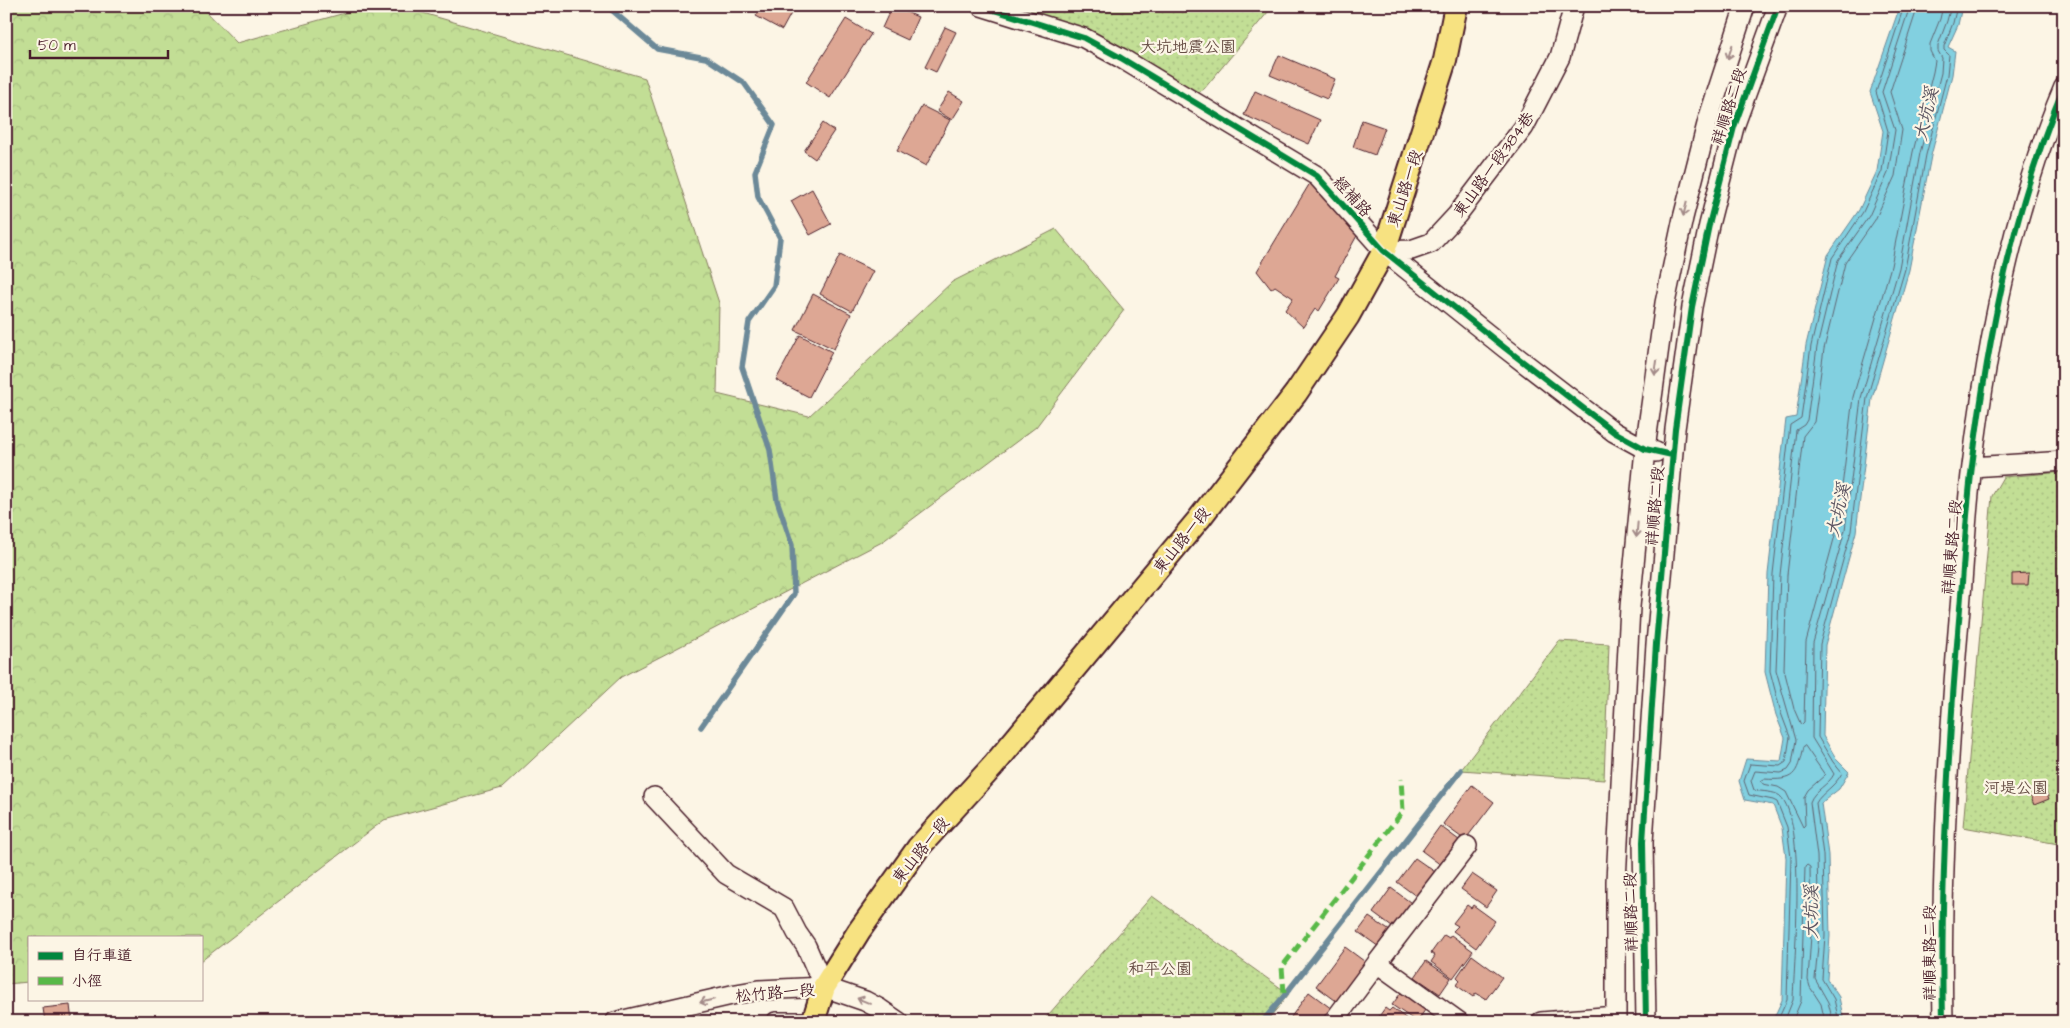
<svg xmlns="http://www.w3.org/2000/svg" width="2070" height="1028" font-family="'Architects Daughter','LXGW WenKai TC',sans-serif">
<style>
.forest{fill:url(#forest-crowns);stroke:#867e60}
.park{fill:url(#park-dots);stroke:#867e60}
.water{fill:#82d0e0;stroke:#6c8998}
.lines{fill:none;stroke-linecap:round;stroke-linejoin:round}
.shore{stroke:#606673;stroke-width:1}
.stream{stroke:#6c8998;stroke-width:5.5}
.building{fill:#dda794;stroke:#4a1f2b}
.minor-casing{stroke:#4a1f2b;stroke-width:22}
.major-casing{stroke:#4a1f2b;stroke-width:26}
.minor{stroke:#fcf5e5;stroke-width:19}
.major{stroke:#f7e281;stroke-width:22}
.quiet{stroke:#58b947;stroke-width:5;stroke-dasharray:10 5;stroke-linecap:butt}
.cycleway-casing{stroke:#fcf5e5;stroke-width:9}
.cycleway{stroke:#00873e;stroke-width:6}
.oneway{stroke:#a38a88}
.labels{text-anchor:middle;stroke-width:4.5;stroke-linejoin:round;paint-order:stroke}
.park-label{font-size:16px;fill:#684f46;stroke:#fcf5e5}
.street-label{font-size:16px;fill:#4a1f2b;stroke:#fcf5e5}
.water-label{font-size:18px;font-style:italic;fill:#5b5461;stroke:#fcf5e5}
</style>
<defs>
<pattern id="forest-crowns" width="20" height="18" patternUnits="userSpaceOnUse" patternTransform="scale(1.25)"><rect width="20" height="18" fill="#c2de95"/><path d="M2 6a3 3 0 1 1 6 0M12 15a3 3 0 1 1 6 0" fill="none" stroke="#a8be81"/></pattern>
<pattern id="park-dots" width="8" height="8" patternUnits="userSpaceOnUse" patternTransform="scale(1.25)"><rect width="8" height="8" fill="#c2de95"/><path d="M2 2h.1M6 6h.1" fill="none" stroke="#a8be81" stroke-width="1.8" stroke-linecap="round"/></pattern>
</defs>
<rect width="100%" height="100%" fill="#fcf5e5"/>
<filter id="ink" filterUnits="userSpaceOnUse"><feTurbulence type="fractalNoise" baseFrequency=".02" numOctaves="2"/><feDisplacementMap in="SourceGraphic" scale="10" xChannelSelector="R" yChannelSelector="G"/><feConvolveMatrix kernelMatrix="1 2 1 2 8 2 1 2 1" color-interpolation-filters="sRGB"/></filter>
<g filter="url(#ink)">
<path class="forest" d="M6,6H201L237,43L370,6H399L645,78L719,303L717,394L809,416L952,282L1056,229L1124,310L1036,427L882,542L621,677L502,788L384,820L201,961V937H29V982L6,984Z"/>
<path class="park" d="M1016,6H1273L1204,89L1196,94L1091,33Z
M2064,472V845L1963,827L1992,496L2003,477Z
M1559,641L1609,644L1604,780L1461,770Z
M1152,896L1289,994L1266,1022H1042Z"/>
<path class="water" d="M1900,6H1962L1958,25L1948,47L1955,51L1952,75L1931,156L1909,270L1872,399L1856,532L1825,645L1823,736L1837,760L1849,772L1839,789L1821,803L1828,855L1830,936L1827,979L1839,997L1844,1022H1772L1782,1000L1786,858L1782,828L1773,805L1745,800L1739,781L1746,759L1781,761L1785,738L1776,715L1765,672L1768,574L1786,419L1796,417L1806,345L1828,255L1859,210L1877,171L1883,131L1870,92Z"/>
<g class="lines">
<path class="shore" d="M1918,6L1890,92L1902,130L1895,176L1875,220L1845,263L1824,349L1814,422L1803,436L1787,575L1784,669L1794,709L1801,725L1804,722L1806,642L1837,528L1853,397L1891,266L1913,152L1933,72L1935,61L1930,51V44L1940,19L1943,6
M1805,746L1825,775L1808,790L1804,797L1805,825L1803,827L1786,792L1778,787L1763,784L1761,781L1764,779C1794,781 1797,776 1803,747Z
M1777,1022L1787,1000L1791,858L1787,827L1777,802L1773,800L1749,795L1744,781L1750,764L1780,766L1786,762L1790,737L1781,713L1770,671L1773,574L1790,425L1801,418L1811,346L1832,258L1863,212L1882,171L1888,131L1876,92L1904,6
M1784,1022L1793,1000C1794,962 1807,820 1780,796C1774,791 1762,792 1754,790L1751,781L1755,771L1781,773L1788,770L1792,764L1796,740L1776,670L1780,575L1796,430L1804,425L1807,420L1817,347L1838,260L1869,216L1888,173L1895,130L1882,92L1910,6
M1792,1022L1801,1001L1805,867L1807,865L1810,867L1811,935L1808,980L1810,987L1821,1004L1825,1022
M1833,1022L1828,1002L1815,979L1819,935L1817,856L1810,802C1814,790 1829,785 1834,774L1812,738L1813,643L1845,530L1861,398L1899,268L1920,153L1941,73L1942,58L1938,51V45L1947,21L1951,6
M1839,1022L1834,999L1822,979L1825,935L1823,855L1816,803C1821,793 1835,787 1842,773L1833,762L1818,737L1820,644L1851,531L1867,398L1905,269L1926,155L1947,75L1949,55L1944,50V46L1953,23L1957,6"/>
<path class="stream" d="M607,6L657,49L706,58L744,83L774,125L755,172L758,197L780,238L774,286L749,322L742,367L770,450L777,500L792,545L794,594L701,727
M1262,1022L1284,996L1461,770"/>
</g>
<path class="building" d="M762,6H795L782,30L756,16Z
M892,6L918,17L908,40L882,28Z
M846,19L871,34L830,98L806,82Z
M945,27L956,32L936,72L925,67Z
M1279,55L1335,79L1327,99L1270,75Z
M1255,91L1320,120L1309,144L1244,115Z
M949,92L964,101L952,120L937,111Z
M922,106L950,120L926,166L897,151Z
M1362,120L1385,128L1375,155L1353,147Z
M823,123L834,131L815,159L804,151Z
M1310,183L1360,230L1335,276L1339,278L1319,311L1315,309L1303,327L1285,310L1293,298L1275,286L1271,289L1257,271Z
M812,189L831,224L810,235L791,201Z
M840,255L873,271L852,311L820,294Z
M813,294L851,314L834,349L795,330Z
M800,335L832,352L809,397L776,380Z
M2029,573L2028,585H2012V574Z
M1472,785L1494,802L1465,840L1443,824Z
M2045,789L2049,799L2034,805L2030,795Z
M1440,826L1463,843L1445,868L1422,851Z
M1415,858L1438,874L1420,899L1397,882Z
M1472,874L1497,891L1486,907L1461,889Z
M1391,888L1414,905L1396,930L1373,913Z
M1467,905L1471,908L1473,905L1495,921L1476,948L1453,931L1458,926L1453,923Z
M1369,917L1393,933L1382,949L1358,932Z
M1444,935L1449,938L1451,935L1473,951L1453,978L1431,962L1435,956L1431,953Z
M1345,947L1368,964L1339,1003L1316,986Z
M1472,955L1502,977L1486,999L1476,993L1473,997L1456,985L1460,980L1457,977Z
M1426,961L1451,978L1440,994L1415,977Z
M1403,990L1427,1007L1417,1022L1392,1005Z
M1309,992L1332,1009L1323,1022H1298L1291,1017Z
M70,1005L72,1022H45L43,1008Z
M1385,1008L1389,1011L1392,1008L1411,1022H1375Z"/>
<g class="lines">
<g class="minor-casing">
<path id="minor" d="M981,6L1084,38L1121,58L1317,176L1384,251L1505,348L1614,432L1645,449L1656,452
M1384,251L1411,250L1431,243L1457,215L1524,127L1560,57L1574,6
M1972,467L2064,461
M654,797L726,874L784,908L797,933L806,946L824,987
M1377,963L1467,846
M615,1022L736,994L759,990L824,987L865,1001L880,1009L899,1022
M776,1022H818
M1333,1022L1377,963L1459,1022
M1541,1022L1616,1016
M1616,1022V881L1630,607L1645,449L1665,303L1683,218L1708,120L1745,6
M1646,1022L1643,842L1656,644L1675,429L1692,307L1709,225L1734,127L1778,6
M1943,1022C1940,883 1948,746 1960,608C1964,561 1966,513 1972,466C1988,337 2013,207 2064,87"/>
</g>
<g class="major-casing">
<path id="major" d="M813,1022L824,987L859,931L918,848L993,766L1199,519L1296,393L1348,316L1384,251L1445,60L1456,6"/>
</g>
<use href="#minor" class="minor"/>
<use href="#major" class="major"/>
<path class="quiet" d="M1284,993L1282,967L1403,811L1401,779"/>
<g class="cycleway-casing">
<path id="cycleway" d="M981,6L1084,38L1121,58L1317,176L1384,251L1505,348L1614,432L1645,449L1672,455
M1646,1022L1643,842L1656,644L1675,429L1692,307L1709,225L1734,127L1778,6
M1943,1022C1940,883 1948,746 1960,608C1964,561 1966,513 1972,466C1988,337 2013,207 2064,87"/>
</g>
<use href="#cycleway" class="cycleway"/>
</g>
<defs><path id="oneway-shaft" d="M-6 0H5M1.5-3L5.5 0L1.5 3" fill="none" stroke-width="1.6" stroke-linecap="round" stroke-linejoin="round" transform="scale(1.25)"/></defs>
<g class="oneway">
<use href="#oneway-shaft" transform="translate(1730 52) rotate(108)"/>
<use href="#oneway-shaft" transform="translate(1685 209) rotate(104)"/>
<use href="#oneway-shaft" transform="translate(1656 368) rotate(98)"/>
<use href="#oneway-shaft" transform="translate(1637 530) rotate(95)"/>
<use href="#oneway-shaft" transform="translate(707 1001) rotate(167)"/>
<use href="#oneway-shaft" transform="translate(864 1001) rotate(-158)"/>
</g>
</g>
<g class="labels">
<g class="park-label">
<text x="1188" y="52">大坑地震公園</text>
<text x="2016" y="793">河堤公園</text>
<text x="1160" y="974">和平公園</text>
</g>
<g class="street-label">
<text transform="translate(1728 106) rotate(-72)" y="6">祥順路二段</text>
<text transform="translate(1493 164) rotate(-54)" y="6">東山路一段384巷</text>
<text transform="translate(1404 188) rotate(-72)" y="6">東山路一段</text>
<text transform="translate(1353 196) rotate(48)" y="6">經補路</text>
<text transform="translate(1654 506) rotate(-85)" y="6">祥順路二段</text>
<text transform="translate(1181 540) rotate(-51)" y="6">東山路一段</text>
<text transform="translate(1951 547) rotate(-85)" y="6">祥順東路二段</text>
<text transform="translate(920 850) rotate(-51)" y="6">東山路一段</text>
<text transform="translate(1630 912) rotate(-91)" y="6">祥順路二段</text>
<text transform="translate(1929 953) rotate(-90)" y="6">祥順東路二段</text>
<text transform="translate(775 992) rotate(-5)" y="6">松竹路一段</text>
</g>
<g class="water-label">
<text transform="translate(1926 114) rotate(-77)" y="6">大坑溪</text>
<text transform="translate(1838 510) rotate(-77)" y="6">大坑溪</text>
<text transform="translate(1811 912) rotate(-90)" y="6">大坑溪</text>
</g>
</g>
<rect width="2070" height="1028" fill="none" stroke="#fcf5e5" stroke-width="25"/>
<rect x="12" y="12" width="2045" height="1003" fill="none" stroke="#4a1f2b" stroke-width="2" filter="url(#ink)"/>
<rect x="28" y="936" width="175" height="65" fill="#fcf5e5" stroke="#b59f9b"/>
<rect x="38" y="952" width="25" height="8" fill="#00873e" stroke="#b59f9b"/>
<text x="72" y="960" font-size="15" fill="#4a1f2b">自行車道</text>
<rect x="38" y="977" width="25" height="8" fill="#58b947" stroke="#b59f9b"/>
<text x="72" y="986" font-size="15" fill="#4a1f2b">小徑</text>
<path d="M30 50v8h138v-8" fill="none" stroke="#4a1f2b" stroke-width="2.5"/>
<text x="38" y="50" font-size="15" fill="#4a1f2b" stroke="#fcf5e5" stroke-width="4" paint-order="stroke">50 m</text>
</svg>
